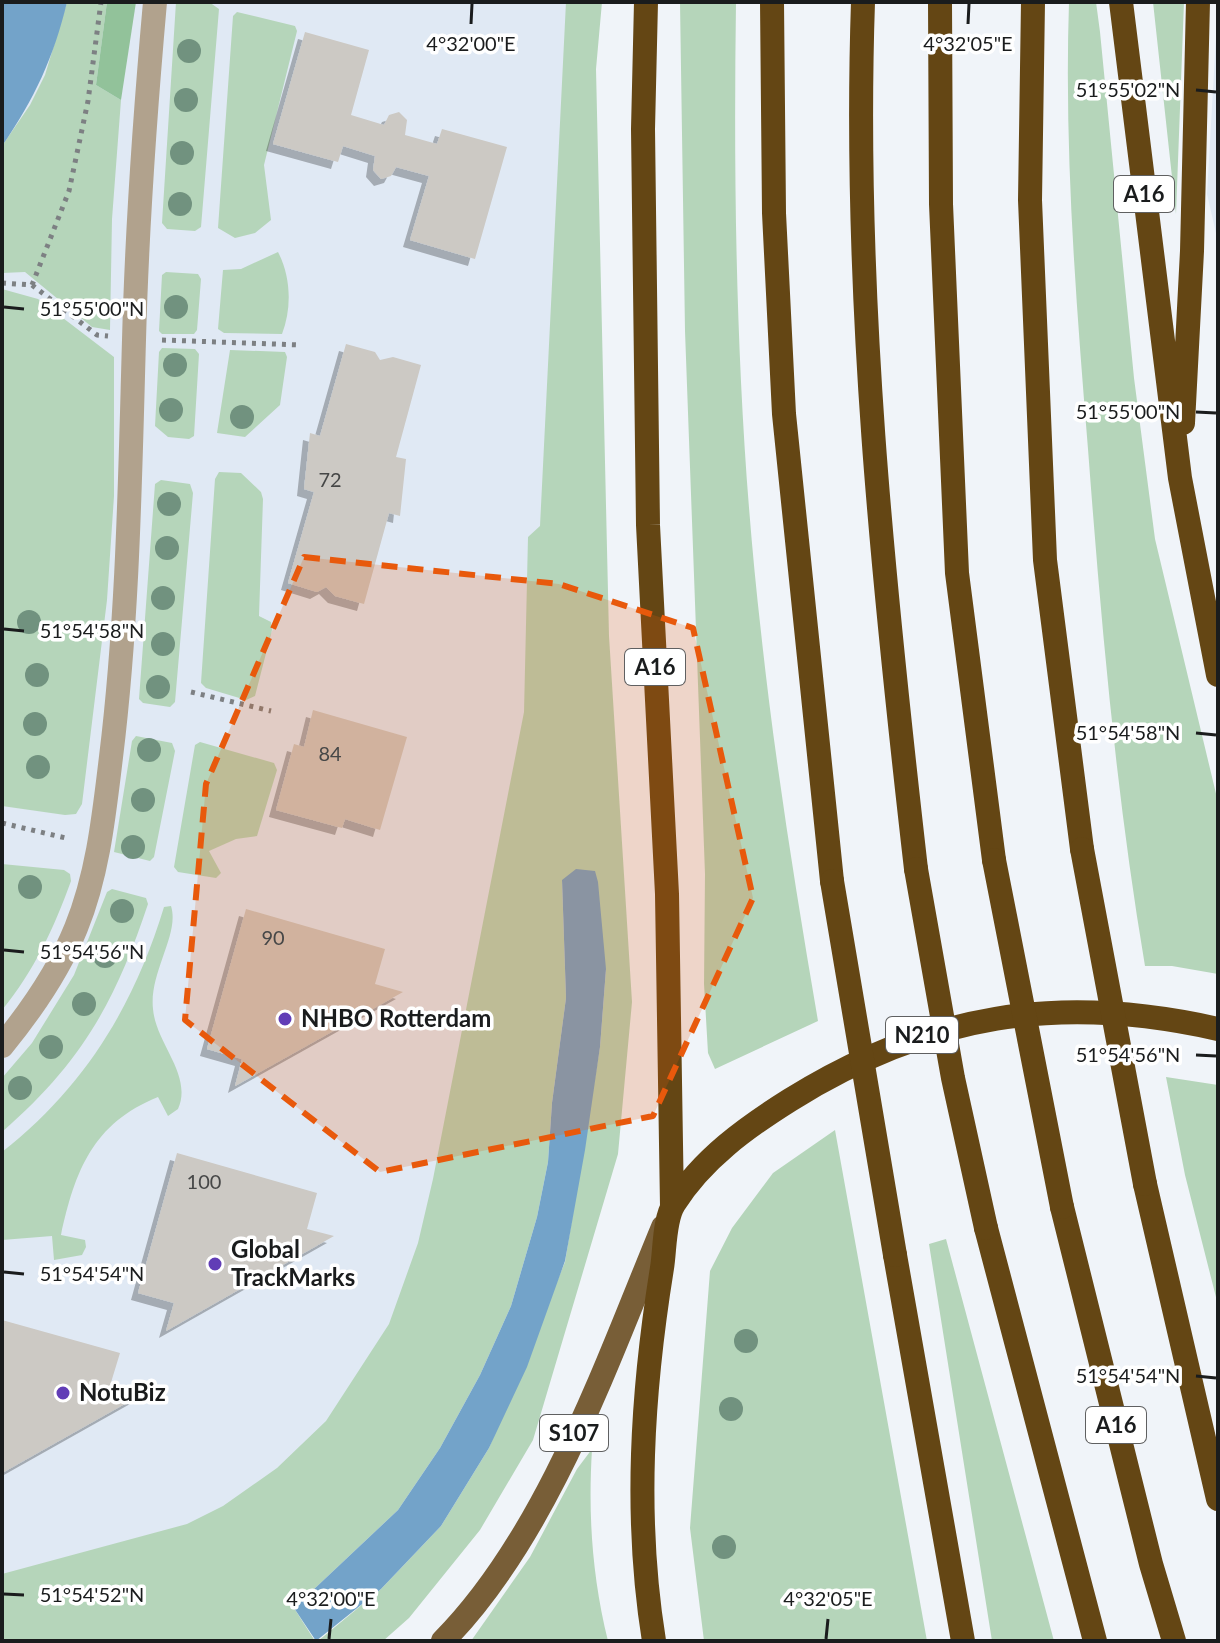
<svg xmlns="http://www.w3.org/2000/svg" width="1220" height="1643" font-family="Lato,sans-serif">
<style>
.built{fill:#e0e9f4}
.green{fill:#b5d5ba}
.forest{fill:#92c29a}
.water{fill:#73a3c9}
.building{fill:#ccc9c4;filter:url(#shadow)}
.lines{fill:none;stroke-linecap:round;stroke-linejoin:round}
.path{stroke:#7d8083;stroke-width:5;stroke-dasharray:4 6;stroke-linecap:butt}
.minor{stroke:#b1a28d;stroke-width:24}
.major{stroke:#785e37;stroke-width:24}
.highway{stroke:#644614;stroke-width:24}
.highway-bridge{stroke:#644614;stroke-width:24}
.tree{fill:#71927f}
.marked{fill:#e8590c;fill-opacity:0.2;stroke:#e8590c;stroke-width:6;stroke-dasharray:16 10;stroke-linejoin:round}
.ticks{fill:none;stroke:#1a1c1d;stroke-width:3}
.poi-dot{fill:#613db6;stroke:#fff;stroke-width:3}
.labels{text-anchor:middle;stroke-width:7;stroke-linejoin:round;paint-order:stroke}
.number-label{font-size:20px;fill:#464747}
.shield{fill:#fff;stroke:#5f6061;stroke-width:2}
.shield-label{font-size:22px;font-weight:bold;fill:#1a1c1d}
.poi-label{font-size:24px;font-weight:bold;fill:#1a1c1d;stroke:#fff;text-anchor:start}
.ticks-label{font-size:20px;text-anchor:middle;fill:#1a1c1d;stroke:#fff;stroke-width:7;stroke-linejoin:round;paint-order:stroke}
</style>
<defs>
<filter id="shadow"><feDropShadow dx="-7" dy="7" stdDeviation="0" flood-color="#0004"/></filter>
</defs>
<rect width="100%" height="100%" fill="#f0f4f9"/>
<path class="built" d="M2,2H578L545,601L428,1296L256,1514L2,1604Z
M1218,2V242L1207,194Z"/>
<path class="green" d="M67,2H107L96,85L121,100L112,219L110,330L92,327L25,272L2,273V146L30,105L45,75Z
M176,2H209L219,9L201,227L195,231L167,229L162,223Z
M566,2H602L596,69L609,636L632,1002L618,1154L533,1440L480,1530L409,1618L383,1641H318L381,1589L441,1526L489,1448L565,1262L600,1047L606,969L562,880L566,998L552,1103L548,1162L537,1217L511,1306L480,1375L440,1448L398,1510L294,1608L315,1641H2V1574L187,1524L223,1506L277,1468L326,1421L389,1324L418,1243L433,1179L524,712L528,537L540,526Z
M680,2H736C733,212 737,423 761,632C775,762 796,892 818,1021L715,1069L708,1053L704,984L705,874L685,331Z
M1069,2H1096L1100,32L1134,378L1155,539L1218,802V974L1172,966H1145C1116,794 1101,622 1088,449C1076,301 1064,151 1069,2Z
M1153,2H1184L1176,214Z
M237,12L295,26L297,31L264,165L271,220L255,233L235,238L218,228L233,16Z
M278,252C291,277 292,308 282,334L224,333L218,329L223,270L241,269Z
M166,272L198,274L201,279L197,330L194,334H162L159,331L162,275Z
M2,289L38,299L114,357V496L107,600L82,804L76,814L65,815L2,806Z
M162,348L195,349L199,354L194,436L189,439L168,437L155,426L159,352Z
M230,350L285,352L287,357L280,405L245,437L217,433Z
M219,472L241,473L261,492L263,499L259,616L271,622L272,630L255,696L246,700L206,688L201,683L215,479Z
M161,480L190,484L193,493L175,702L170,707L143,703L139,699L155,484Z
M136,736L172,743L175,751L154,857L150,861L114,852L132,741Z
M200,742L274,763L277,770L257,836L236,839L209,851L221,873L216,878L178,872L174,867L195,745Z
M2,864L64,870L70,874L71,881C54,928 34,971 2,1010Z
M112,889L146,898L148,904C115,1003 81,1063 2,1132V1078L32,1043L74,975L107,892Z
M171,906C180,934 149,972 153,1009C156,1044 193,1075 178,1109L168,1116L158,1097C93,1123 75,1171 61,1235L85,1240L86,1247L82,1255L54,1260L52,1236L2,1240V1152C84,1088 134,1006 164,907Z
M1166,1077L1218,1085V1305L1185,1175Z
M835,1130L927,1641H704L690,1528L710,1271L732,1228L773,1173Z
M946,1239L1054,1641H992L929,1244Z
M592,1449C588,1515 592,1576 608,1641H471L530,1557L577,1469Z"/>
<path class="forest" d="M107,2H136L121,100L96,85Z"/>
<path class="water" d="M2,2H67C54,57 34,100 2,146Z
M576,869L595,871L598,882L606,969L600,1047L585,1150L565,1261L527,1367L489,1448L441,1526L381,1589L316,1641L294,1608L398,1510L440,1448L480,1375L511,1306L537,1217L548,1162L552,1103L566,998L562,880Z"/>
<path class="building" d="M305,32L369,50L351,115L384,125L389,115L399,112L407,120L405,135L437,144L442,129L507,147L475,259L410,240L429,176L396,167L391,176L381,179L373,170L375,156L343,146L338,162L273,144Z
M346,344L375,352L380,360L393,357L421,365L396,457L406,459L400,516L389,513L364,604L335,596L326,587L317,592L288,583L314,492L304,489L310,433L320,436Z
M313,710L407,737L380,830L345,819L342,828L276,810L294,744L304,747Z
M246,909L385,949L375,984L403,992L235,1086L242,1059L207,1049Z
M177,1153L317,1193L307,1229L334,1236L166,1331L174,1303L138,1293Z
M2,1320L120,1353L109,1389L137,1397L2,1473Z"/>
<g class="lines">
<path class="path" d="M2,283L32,285L97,335L108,336
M32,285L69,191L88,101L101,2
M162,340L301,345
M191,692L271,711
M2,823L70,839"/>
<path class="minor" d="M2,1046C30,1012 59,970 76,928C98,874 104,815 111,757C128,618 130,480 134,340C137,227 145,114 155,2"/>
<path class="major" d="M443,1641C547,1536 607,1362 663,1227"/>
<path class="highway" d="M646,2L643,129L648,525L667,894L672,1206
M772,2L774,213L784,414L832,881
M863,2C853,292 883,581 916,869
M940,2L941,204L957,573L994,860
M1033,2L1030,200L1045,560L1082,849
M1121,2L1180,478L1218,675
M1183,423L1192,251L1198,2
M1145,1184L1218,1499
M1062,1207L1151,1564L1174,1641
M986,1228L1095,1641
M895,1255L963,1641
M654,1641C634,1517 642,1392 662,1268C665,1250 664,1219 674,1204C702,1159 747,1127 790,1100C928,1014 1059,993 1218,1029"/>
<path class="highway-bridge" d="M1082,849L1145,1184
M994,860L1062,1207
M916,869L953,1078L986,1228
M832,881L895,1255"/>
</g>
<g class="tree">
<circle cx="189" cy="51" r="12"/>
<circle cx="186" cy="100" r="12"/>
<circle cx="182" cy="153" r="12"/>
<circle cx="180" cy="204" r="12"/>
<circle cx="176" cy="307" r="12"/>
<circle cx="175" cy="365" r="12"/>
<circle cx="171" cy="410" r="12"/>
<circle cx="242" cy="417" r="12"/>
<circle cx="169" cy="504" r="12"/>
<circle cx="167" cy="548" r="12"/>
<circle cx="163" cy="598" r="12"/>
<circle cx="29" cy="622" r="12"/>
<circle cx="163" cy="644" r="12"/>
<circle cx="37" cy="675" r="12"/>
<circle cx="158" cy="687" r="12"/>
<circle cx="35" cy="724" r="12"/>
<circle cx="149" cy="750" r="12"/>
<circle cx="38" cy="767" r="12"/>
<circle cx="143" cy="800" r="12"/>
<circle cx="133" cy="847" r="12"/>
<circle cx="30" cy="887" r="12"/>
<circle cx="122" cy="911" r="12"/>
<circle cx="105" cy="956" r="12"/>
<circle cx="84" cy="1004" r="12"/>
<circle cx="51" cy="1047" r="12"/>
<circle cx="20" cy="1088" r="12"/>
<circle cx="746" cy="1341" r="12"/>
<circle cx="731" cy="1409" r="12"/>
<circle cx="724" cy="1547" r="12"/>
</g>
<path class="marked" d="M304,557L559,584L693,628L753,898L653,1116L380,1172L185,1020L206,784Z"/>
<path class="ticks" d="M471,24L472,4M968,24L969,4M1196,90L1216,92M4,307L24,309M1196,412L1216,413M4,629L24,631M1196,733L1216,735M4,950L24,952M1196,1055L1216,1056M4,1272L24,1274M1196,1376L1216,1378M4,1594L24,1595M329,1639L331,1619M826,1639L828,1619"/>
<g class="poi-dot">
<circle cx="285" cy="1019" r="8"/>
<circle cx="215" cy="1264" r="8"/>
<circle cx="63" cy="1393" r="8"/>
</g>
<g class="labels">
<g class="number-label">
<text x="330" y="487">72</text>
<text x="330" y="761">84</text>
<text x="273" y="945">90</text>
<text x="204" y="1189">100</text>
</g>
<g class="shield">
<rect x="1114" y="176" width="60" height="36" rx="6"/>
<rect x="625" y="649" width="60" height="36" rx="6"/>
<rect x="886" y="1017" width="72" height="36" rx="6"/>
<rect x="1086" y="1407" width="60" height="36" rx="6"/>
<rect x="540" y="1415" width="68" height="36" rx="6"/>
</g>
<g class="shield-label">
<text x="1144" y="202">A16</text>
<text x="655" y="675">A16</text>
<text x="922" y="1043">N210</text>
<text x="1116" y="1433">A16</text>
<text x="574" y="1441">S107</text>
</g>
<g class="poi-label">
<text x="301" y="1027">NHBO Rotterdam</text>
<text x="231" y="1258">Global<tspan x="231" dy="28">TrackMarks</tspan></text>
<text x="79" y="1401">NotuBiz</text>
</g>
</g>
<g class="ticks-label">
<text x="471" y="51">4°32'00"E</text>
<text x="968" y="51">4°32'05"E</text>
<text x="1128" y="97">51°55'02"N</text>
<text x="92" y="316">51°55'00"N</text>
<text x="1128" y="419">51°55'00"N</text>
<text x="92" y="638">51°54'58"N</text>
<text x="1128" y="740">51°54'58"N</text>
<text x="92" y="959">51°54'56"N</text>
<text x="1128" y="1062">51°54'56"N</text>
<text x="92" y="1281">51°54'54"N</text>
<text x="1128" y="1383">51°54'54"N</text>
<text x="92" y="1602">51°54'52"N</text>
<text x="331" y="1606">4°32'00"E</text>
<text x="828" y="1606">4°32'05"E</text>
</g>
<rect width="1220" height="1643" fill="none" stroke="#1a1c1d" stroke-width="8"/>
</svg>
